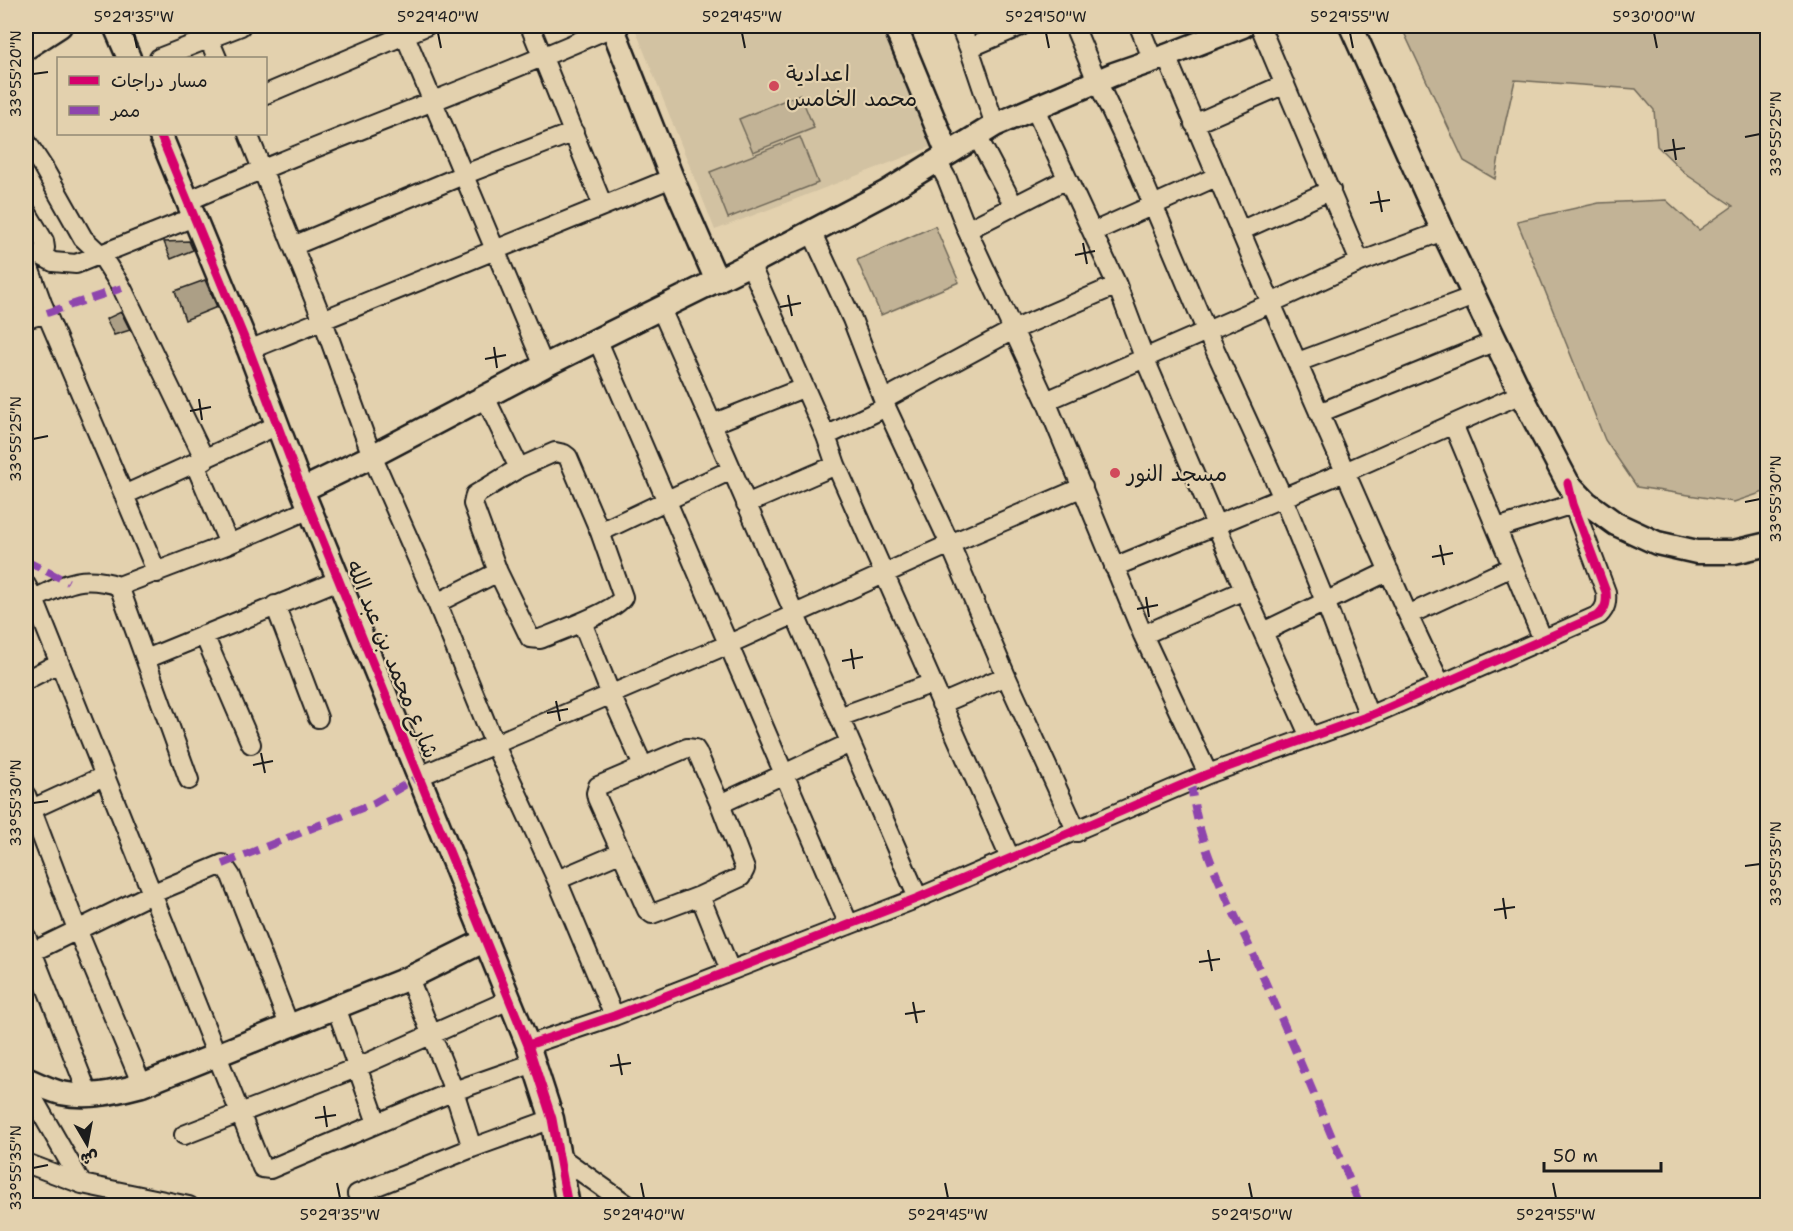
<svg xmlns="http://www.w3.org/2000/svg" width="1793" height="1231" font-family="'Shantell Sans','Playpen Sans Arabic',sans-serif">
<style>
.built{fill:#d2c2a2}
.green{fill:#c2b396;stroke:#6f6859;stroke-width:1.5}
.building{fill:#ac9f86;stroke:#1c1c1c;stroke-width:1.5}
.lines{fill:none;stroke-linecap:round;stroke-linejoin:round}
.minor-casing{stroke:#1c1c1c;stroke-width:22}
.tertiary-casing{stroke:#1c1c1c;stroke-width:27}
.minor{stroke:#e3d1ae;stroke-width:18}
.tertiary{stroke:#e3d1ae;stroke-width:22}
.quiet{stroke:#8e44ad;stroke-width:8;stroke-dasharray:15 8;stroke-linecap:butt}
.cycleway-casing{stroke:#e3d1ae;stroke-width:13}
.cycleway{stroke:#d6006c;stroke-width:9}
.ticks{fill:none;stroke:#1c1c1c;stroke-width:2}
.poi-dot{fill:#d1495b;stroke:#e3d1ae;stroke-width:2}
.labels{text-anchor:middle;stroke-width:4.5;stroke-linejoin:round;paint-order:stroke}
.poi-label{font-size:22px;fill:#1c1c1c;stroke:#e3d1ae;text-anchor:start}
.street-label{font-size:22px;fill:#1c1c1c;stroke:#e3d1ae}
.neatline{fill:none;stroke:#1c1c1c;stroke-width:2}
.ticks-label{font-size:15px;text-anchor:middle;fill:#1c1c1c}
</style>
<rect width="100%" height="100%" fill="#e3d1ae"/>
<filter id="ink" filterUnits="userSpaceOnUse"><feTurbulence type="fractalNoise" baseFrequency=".0167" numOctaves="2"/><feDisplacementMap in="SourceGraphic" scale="12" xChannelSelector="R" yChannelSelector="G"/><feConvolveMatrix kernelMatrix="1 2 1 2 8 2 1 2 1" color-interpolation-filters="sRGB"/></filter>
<g filter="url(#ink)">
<path class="built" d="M634,26H880L931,147L715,230Z"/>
<path class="green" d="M1401,26H1767V491L1734,502L1637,487L1605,440L1517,221L1599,203L1666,200L1699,230L1733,206L1687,175L1657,146L1654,110L1636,89L1515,80L1504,128L1495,179L1464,161Z
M800,94L814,128L753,152L739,119Z
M800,137L818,183L728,218L710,172Z
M935,226L959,282L881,315L857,260Z"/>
<path class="building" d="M189,241L193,250L171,259L164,242Z
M205,280L217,307L185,320L175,291Z
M121,312L130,330L114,335L106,319Z"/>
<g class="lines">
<g class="minor-casing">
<path id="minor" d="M401,26L544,366
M530,26L603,206
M960,26L969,48
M1074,26L1097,81L1133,157L1206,330L1283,498L1325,601L1369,716
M1139,26L1153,60
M1260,26L1360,262
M209,39L217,58
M1166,56L1271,303L1408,615L1440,683
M159,58L241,26
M266,94L426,26
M1034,107L1117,285L1144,357L1244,590L1310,737
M1194,124L1285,84
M995,125L969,48L1021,26
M248,134L323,321L372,456L437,603L494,743L557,880L614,1016
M977,136L1014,206
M26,141L43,167L83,238L101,255L122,288L205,460
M937,161L947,179L967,230L1046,401L1143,635L1208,774
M188,201C328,139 473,89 612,27
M26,211L44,241L45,248L40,255L30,256
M967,230L1067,179
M811,231L852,319L886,407L950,544L1006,676L1077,832
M1240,231L1331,190
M1093,232L1216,177
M293,246L463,175L574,132
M40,255L53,262L76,264L194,217
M26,259L42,303L124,495
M750,264L826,436L836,465L1010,858
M661,309L712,424L803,388
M26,319L47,313
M598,341L849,925
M249,350L672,178
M1298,362L1474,296
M485,397L519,468
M883,400L1013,330L1117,285
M1046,401L1271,303L1360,262L1443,231
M1319,413L1496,341
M712,424L918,898
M1453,424L1543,640
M826,436L886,407
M555,452L564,454L568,457L600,532L623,597C616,611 557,632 540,639L530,638L498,572L473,504L475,495L519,468Z
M195,464L229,544
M746,504L836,465
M1497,528L1573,504
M600,532L731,470
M1114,567L1345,472L1521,394
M157,573L124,495L278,425
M26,585L34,599C67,583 82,574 119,586
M34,599L262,1168L270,1169L454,1091L534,1063
M437,603L498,572
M275,605L318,718
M1408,615L1512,567
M582,622L611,695L643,766
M1263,632L1389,571
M204,635L251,744
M1143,635L1244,590
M146,659L339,580
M26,680L59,663
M941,704L1006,676
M839,717L933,683
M687,748L695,749L697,752L720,804L745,869L741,877L700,896L652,914L647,910L597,798L596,793L598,786Z
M420,776L729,644L950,544L1083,487
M189,780L119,586L229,544L310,509
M26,795L77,929L142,1085
M720,804L850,743
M32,809L104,776
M557,880L620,853
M700,896L730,970
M26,936L89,1096
M26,955L151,894L223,864L231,876L289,1025
M409,978L454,1091L472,1148
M336,1007L377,1123
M528,1045L614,1016L918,898L1208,774L1369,716L1599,615C1606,608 1607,602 1606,592L1573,504L1568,483
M26,1086L82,1184
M184,1135L356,1068L509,1000
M559,1156L629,1206
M26,1163L82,1184L189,1206
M357,1194L472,1148L552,1119"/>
</g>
<g class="tertiary-casing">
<path id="tertiary" d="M115,26L129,58
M612,26L672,178L717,281
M895,26L948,154
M1351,26L1443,231L1521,394L1568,483L1587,503L1616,524L1657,543L1697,552H1734L1768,544
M26,48L60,26
M160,134L249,350L302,490L528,1045L552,1119L568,1206
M302,490L372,456L544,366L750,264L885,193L995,125L1114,74L1166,56L1243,26
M26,1079C37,1084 49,1090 61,1093C89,1099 115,1092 142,1085L409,978L486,940"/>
</g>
<use href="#minor" class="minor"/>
<use href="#tertiary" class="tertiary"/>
<path class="quiet" d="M47,313L122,288
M26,561L68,582
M1191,782C1197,847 1230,902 1256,961C1292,1042 1327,1123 1360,1206
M223,864L374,803L420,776"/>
<g class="cycleway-casing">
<path id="cycleway" d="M160,134L249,350L302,490L528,1045L552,1119L568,1206
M528,1045L614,1016L918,898L1208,774L1369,716L1599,615C1606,608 1607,602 1606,592L1573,504L1568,483"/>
</g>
<use href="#cycleway" class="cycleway"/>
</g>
</g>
<path class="ticks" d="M134,33L137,48M438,33L441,48M742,33L745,48M1046,33L1049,48M1350,33L1353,48M1654,33L1657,48M33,74L48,72M1745,137L1760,134M1673,139L1676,160M1664,151L1685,148M1378,191L1382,212M1370,203L1390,200M1083,243L1087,264M1075,255L1095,251M788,295L792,316M780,307L801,303M494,347L497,368M485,359L506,355M199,399L202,420M190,411L211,407M33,439L48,436M1745,502L1760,499M1440,545L1444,565M1432,557L1453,553M1146,597L1149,617M1137,609L1158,605M851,649L854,669M842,661L863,657M556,701L560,721M547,713L568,709M261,753L265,773M253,765L273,761M33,803L48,801M1745,866L1760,864M1503,898L1506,919M1494,910L1515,907M1208,950L1212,971M1199,962L1220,959M913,1002L917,1023M905,1014L925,1011M618,1054L622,1075M610,1066L631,1063M324,1106L327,1127M315,1118L336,1115M33,1168L48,1165M337,1183L340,1198M641,1183L644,1198M945,1183L948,1198M1249,1183L1252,1198M1553,1183L1556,1198"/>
<g class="poi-dot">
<circle cx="774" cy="86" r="6"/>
<circle cx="1115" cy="473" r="6"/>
</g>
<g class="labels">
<g class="poi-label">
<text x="786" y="81">اعدادية<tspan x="786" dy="25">محمد الخامس</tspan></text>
<text x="1127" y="481">مسجد النور</text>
</g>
<g class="street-label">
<text transform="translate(393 659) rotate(68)" y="8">شارع محمد بن عبد الله</text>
</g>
</g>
<rect width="1793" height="1231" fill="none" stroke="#e3d1ae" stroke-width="66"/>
<rect x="57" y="57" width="210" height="78" fill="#e3d1ae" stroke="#938974" stroke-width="1.5"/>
<rect x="69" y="76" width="30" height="9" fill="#d6006c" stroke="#938974" stroke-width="1.5"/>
<text x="111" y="87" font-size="18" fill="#1c1c1c">مسار دراجات</text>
<rect x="69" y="106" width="30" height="9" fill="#8e44ad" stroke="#938974" stroke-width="1.5"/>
<text x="111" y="117" font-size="18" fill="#1c1c1c">ممر</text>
<g transform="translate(87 1144) rotate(170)" stroke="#e3d1ae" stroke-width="4.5" paint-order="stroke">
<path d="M0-4.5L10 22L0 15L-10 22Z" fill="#1c1c1c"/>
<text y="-9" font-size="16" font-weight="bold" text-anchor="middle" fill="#1c1c1c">ش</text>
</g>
<path d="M1544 1162v9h117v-9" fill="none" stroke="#1c1c1c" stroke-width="3"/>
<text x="1553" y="1162" font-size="18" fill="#1c1c1c" stroke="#e3d1ae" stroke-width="4.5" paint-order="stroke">50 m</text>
<rect x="33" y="33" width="1727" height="1165" class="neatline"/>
<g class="ticks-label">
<text x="134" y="22">5°29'35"W</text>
<text x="438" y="22">5°29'40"W</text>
<text x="742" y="22">5°29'45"W</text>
<text x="1046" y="22">5°29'50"W</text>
<text x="1350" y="22">5°29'55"W</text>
<text x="1654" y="22">5°30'00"W</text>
<text transform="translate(16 74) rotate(-90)" y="5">33°55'20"N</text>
<text transform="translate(1776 134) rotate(-90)" y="5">33°55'25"N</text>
<text transform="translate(16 439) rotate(-90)" y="5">33°55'25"N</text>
<text transform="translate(1776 499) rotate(-90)" y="5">33°55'30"N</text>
<text transform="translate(16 803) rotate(-90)" y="5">33°55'30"N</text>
<text transform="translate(1776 864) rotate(-90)" y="5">33°55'35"N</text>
<text transform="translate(16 1168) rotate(-90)" y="5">33°55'35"N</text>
<text x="340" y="1220">5°29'35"W</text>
<text x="644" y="1220">5°29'40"W</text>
<text x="948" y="1220">5°29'45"W</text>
<text x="1252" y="1220">5°29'50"W</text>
<text x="1556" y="1220">5°29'55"W</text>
</g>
</svg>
